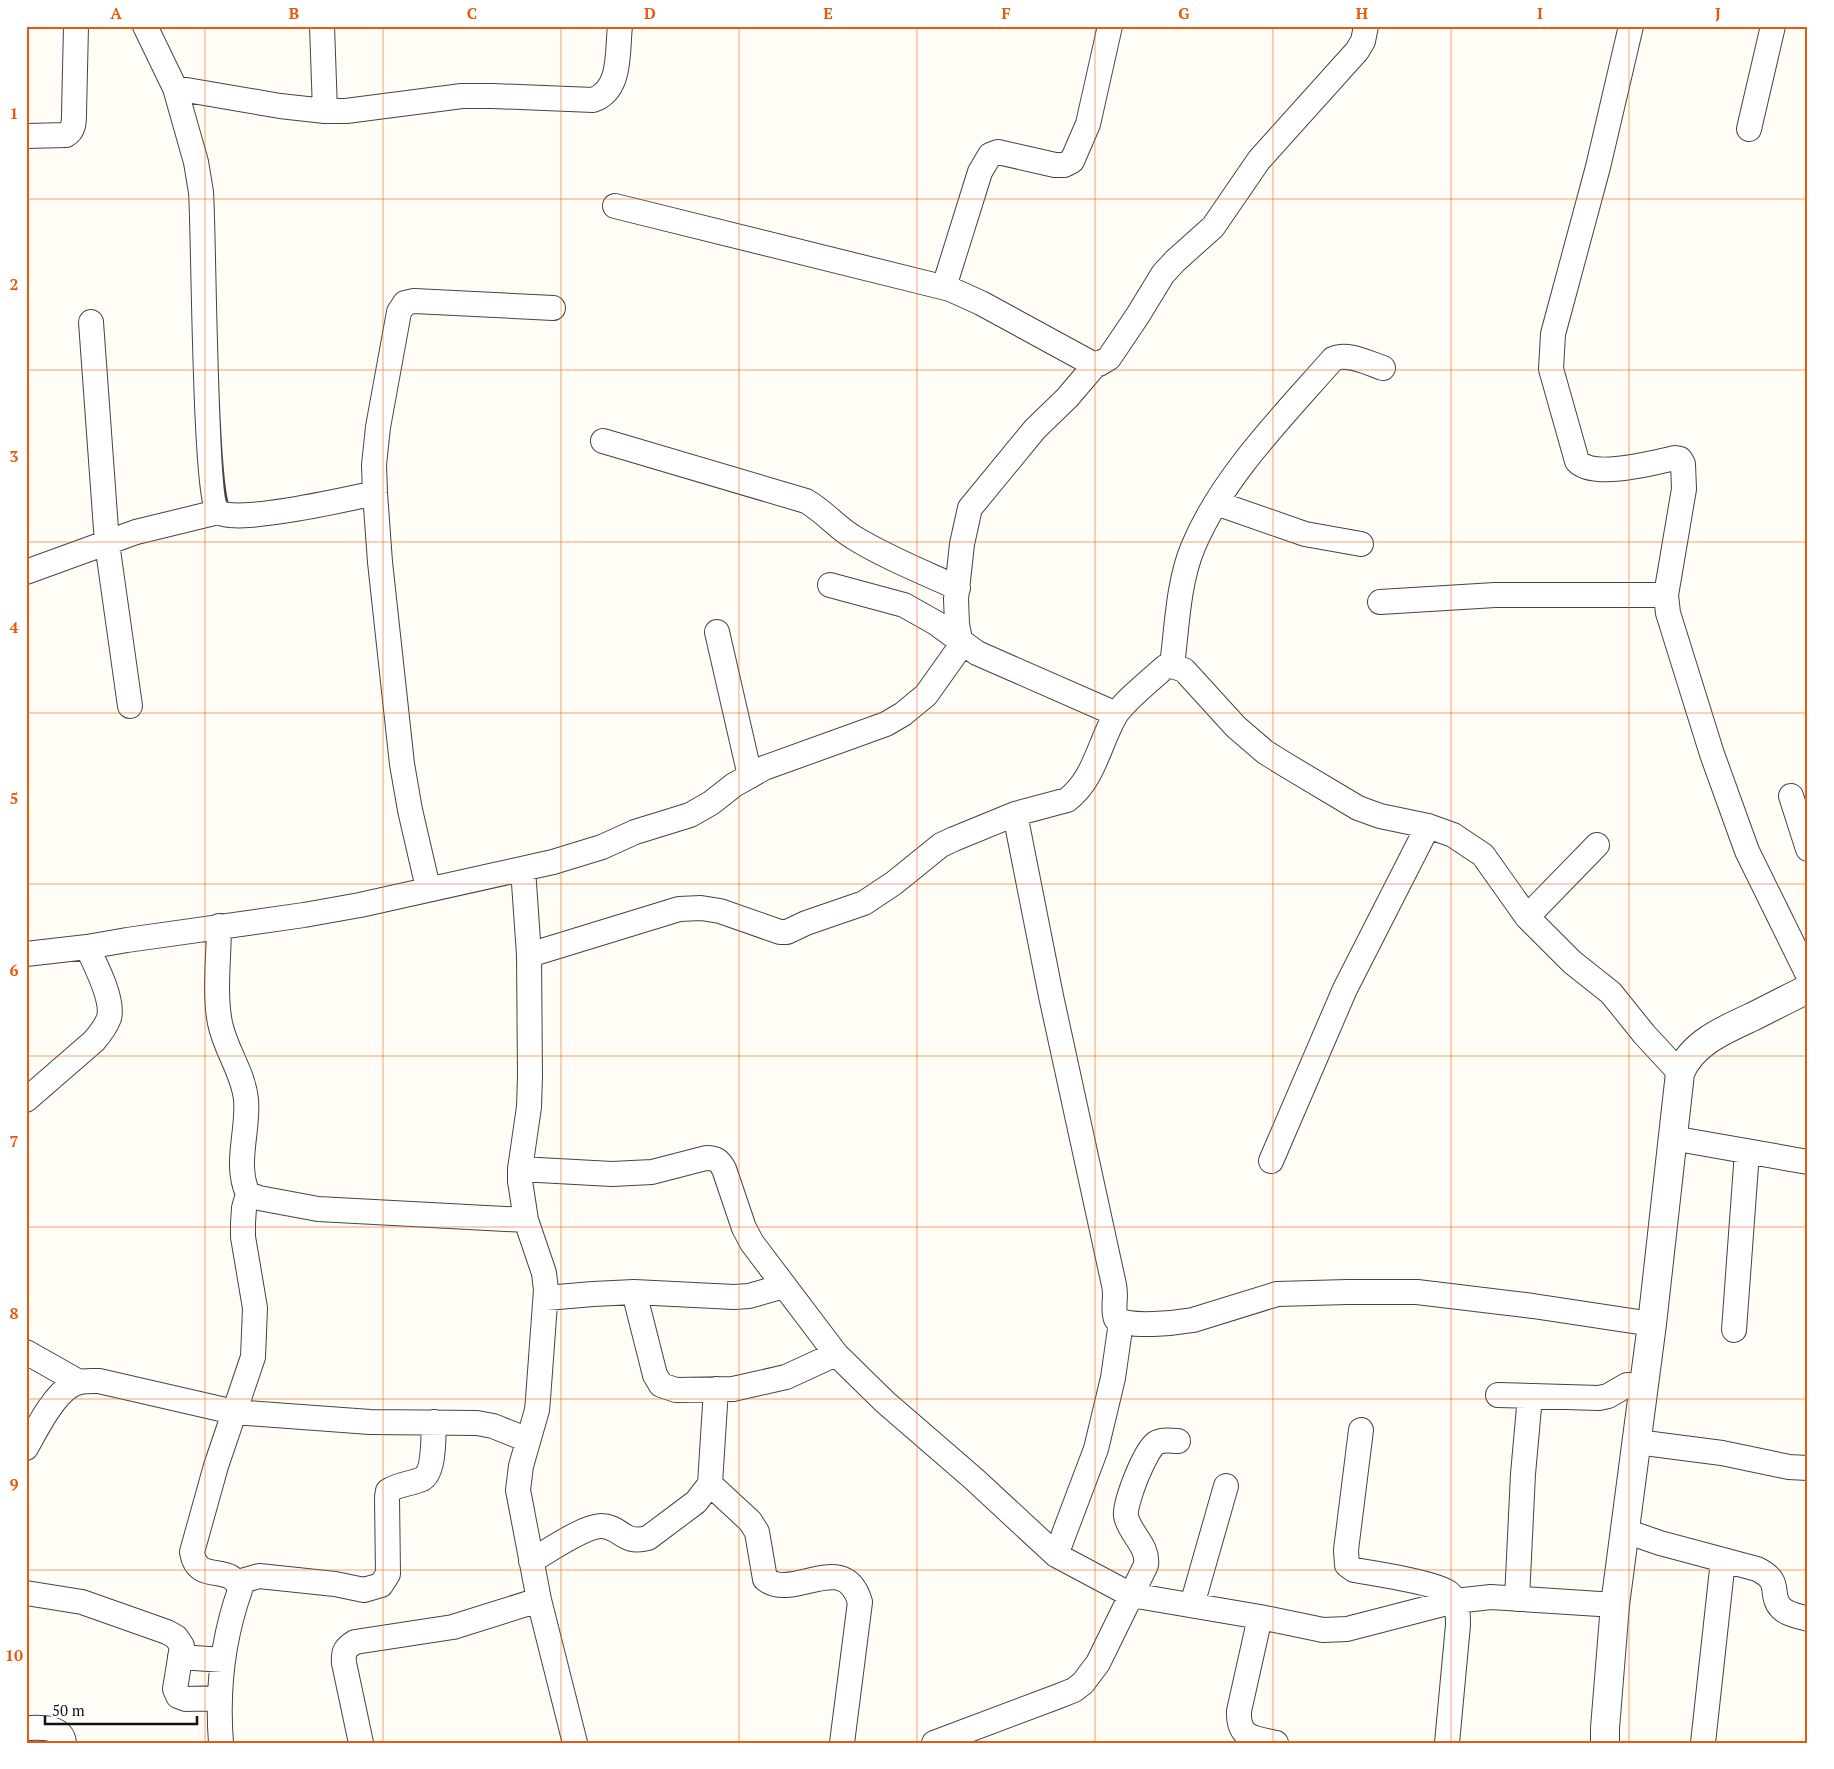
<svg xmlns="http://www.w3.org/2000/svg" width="1834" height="1769" font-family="'PT Serif',serif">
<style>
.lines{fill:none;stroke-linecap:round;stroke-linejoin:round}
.minor-casing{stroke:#444;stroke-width:26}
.tertiary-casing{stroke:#444;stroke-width:30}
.minor{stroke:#fff;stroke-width:24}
.tertiary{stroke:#fff;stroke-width:28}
.grid{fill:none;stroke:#e8590c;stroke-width:1;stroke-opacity:0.55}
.neatline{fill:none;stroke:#e8590c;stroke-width:2}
.grid-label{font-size:16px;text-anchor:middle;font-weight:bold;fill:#e8590c}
</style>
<rect width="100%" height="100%" fill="#fffdf5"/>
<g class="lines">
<g class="minor-casing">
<path id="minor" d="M145,26L175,88L196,162L201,192C204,231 204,500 219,512C234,525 352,498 375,493
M322,26L325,111
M1631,26L1598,167L1553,334L1551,369L1577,461C1593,479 1653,463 1675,458L1680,459L1683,464L1684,489L1666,595L1668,613L1712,754L1747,851L1808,975
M175,88L280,106L325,111H346L462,96H493L593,100C622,90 617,51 620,26
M1749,129L1773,26
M26,136L66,135C74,131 74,121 74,114L76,26
M615,206L950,289L981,303L1091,363L1099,364L1109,358L1138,315L1163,274L1175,261L1213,227L1259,160L1357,51L1363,41L1366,26
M944,287L980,172L990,155L998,152L1055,165H1064L1072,161L1088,124L1110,26
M91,322L107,543L130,706
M603,441L806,501C824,511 836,527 853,537C885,557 923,572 958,588
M1216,503L1305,534L1361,544
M26,572L136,532L218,512
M830,585L904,605L936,623L977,653L1116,714
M1380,602L1495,595H1666
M717,632L750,776
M1172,666C1177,627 1178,583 1193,547C1222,477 1284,415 1333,359C1347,352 1368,363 1383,368
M1791,796L1808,849
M1015,814L1051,996L1114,1285C1117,1296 1112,1308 1116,1319C1131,1328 1175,1323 1193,1320L1277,1294L1347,1292H1417L1533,1306L1652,1324
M523,869L529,955L530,1076L529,1107L520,1169V1181L526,1220L544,1273L546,1290L538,1399L537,1410L521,1466L518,1490L539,1600L575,1743
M428,888L410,810L402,764L380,562L375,493L374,465L378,427L399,312L405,303L414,301L553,308
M1527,917L1597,845
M219,926C219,957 214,993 220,1023C225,1049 243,1072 246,1099C249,1131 234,1164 248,1194L259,1198L318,1209L526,1220
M26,954L87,947L127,940L304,915L360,905L553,862L602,847L635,832L690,815L711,803L734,785L764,768L886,724L903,714L926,695L958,650L960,640L957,624L956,599L962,544L970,508L1035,429L1067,398L1096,364
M529,955L679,909L701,908L720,911L780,932H787L806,923L864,903L894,883L941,845L954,839L1015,814L1067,800C1094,780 1099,744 1115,716C1123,702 1152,679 1165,667L1172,666L1184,670L1236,727L1265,752L1286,765L1358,808L1380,816L1428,826L1453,835L1483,855L1527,917L1572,962L1611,993L1644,1034L1680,1073
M26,1100L94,1041C100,1034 106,1026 109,1018C114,999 95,964 87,947
M1672,1138L1808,1162
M1271,1161L1345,989L1428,826
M520,1169L612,1174L652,1172L706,1158C716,1158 719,1160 724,1169L744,1228L752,1243L836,1354
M634,1292L655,1375L661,1385L676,1390L733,1389L786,1377L836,1354L885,1402L974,1479L1056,1555L1131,1595L1260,1617L1323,1630L1347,1629L1455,1601L1491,1597L1615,1605
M546,1298L593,1294L634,1292L734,1297L749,1296L784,1286
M1734,1330L1747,1152
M26,1352L79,1382
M1498,1395L1599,1398L1608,1396L1627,1385L1644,1386
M1361,1430L1346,1550L1347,1565L1354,1570C1372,1573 1438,1583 1449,1593C1458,1601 1458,1614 1458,1625L1447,1743
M1637,1442L1722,1453L1789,1467L1808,1468
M26,1448C36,1430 54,1394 72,1385C80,1380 89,1381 99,1381L234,1412L370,1422L477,1423L493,1426L528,1440
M710,1484L750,1521L757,1532L765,1579C793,1602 844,1548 860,1602L842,1743
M1625,1531L1660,1543L1757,1569C1784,1582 1768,1594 1781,1608C1788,1615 1799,1616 1808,1619
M1056,1555L1096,1449L1113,1378L1121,1322
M531,1561C547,1552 584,1526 601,1526C621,1526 622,1545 648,1538L696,1502L710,1484L716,1389
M238,1582L259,1576L335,1584L364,1590L381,1585L388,1574L387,1497L388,1491C398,1484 411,1484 422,1479C435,1472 433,1436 434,1422
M26,1593L82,1602L167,1632L176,1637L182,1646L175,1689L178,1696L186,1699L220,1698
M1517,1599L1523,1474L1530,1396
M1192,1605L1226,1486
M1260,1617L1239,1711C1238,1739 1254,1738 1276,1743
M180,1657L223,1660
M26,1728C39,1728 62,1725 64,1743
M221,1743C217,1692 223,1638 240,1590C232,1561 197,1586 192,1552L216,1466L253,1357L255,1308L243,1237V1223L244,1208L248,1194
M361,1743L344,1663C343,1652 345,1648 355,1642L453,1627L539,1600
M934,1743L1059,1696L1074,1690L1083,1683L1098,1663L1146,1565C1149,1546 1129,1533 1126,1516C1124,1504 1145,1450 1156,1443C1162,1439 1171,1441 1178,1441
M1703,1743L1723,1560"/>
</g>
<g class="tertiary-casing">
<path id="tertiary" d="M1605,1743V1728L1615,1605L1652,1324L1680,1073C1692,1043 1724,1030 1752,1017C1770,1008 1789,998 1808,989"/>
</g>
<use href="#minor" class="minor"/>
<use href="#tertiary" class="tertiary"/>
</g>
<path class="grid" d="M205,26V1743M383,26V1743M561,26V1743M739,26V1743M917,26V1743M1095,26V1743M1273,26V1743M1451,26V1743M1629,26V1743M26,199H1808M26,370H1808M26,542H1808M26,713H1808M26,884H1808M26,1056H1808M26,1227H1808M26,1399H1808M26,1570H1808"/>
<rect width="1834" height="1769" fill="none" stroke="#ffffff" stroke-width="55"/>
<path d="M45 1716v8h152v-8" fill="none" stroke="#111111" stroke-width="2.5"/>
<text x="52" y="1716" font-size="15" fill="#111111" stroke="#ffffff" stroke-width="4" paint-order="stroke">50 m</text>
<rect x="28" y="28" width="1778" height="1714" class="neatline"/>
<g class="grid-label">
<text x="116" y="19">A</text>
<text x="294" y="19">B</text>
<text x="472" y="19">C</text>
<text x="650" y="19">D</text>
<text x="828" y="19">E</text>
<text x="1006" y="19">F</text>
<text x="1184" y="19">G</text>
<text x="1362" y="19">H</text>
<text x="1540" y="19">I</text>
<text x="1718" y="19">J</text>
<text x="14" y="119">1</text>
<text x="14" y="290">2</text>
<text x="14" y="462">3</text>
<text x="14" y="633">4</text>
<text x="14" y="804">5</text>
<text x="14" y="976">6</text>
<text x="14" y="1147">7</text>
<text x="14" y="1319">8</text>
<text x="14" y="1490">9</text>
<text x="14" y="1661">10</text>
</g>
</svg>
